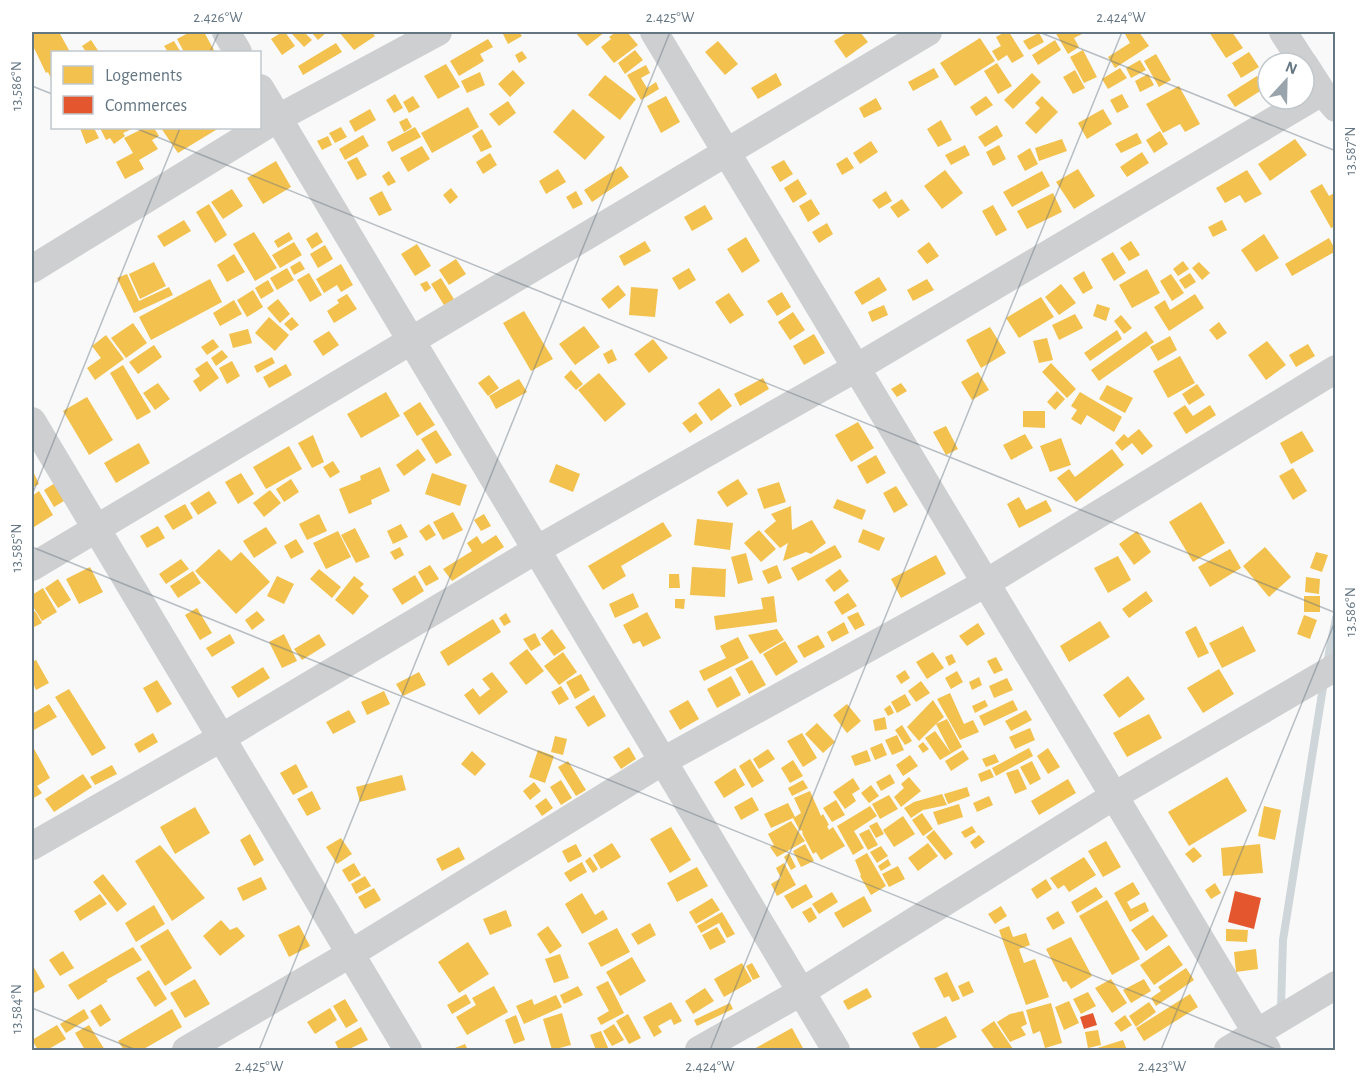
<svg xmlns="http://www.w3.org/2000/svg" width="1367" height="1082" font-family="'Alegreya Sans',sans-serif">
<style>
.homes{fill:#f2c14e}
.shops{fill:#e4572e}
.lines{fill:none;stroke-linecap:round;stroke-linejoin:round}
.stream{stroke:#ced6d9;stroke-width:8}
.street{stroke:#cecfd0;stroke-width:28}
.ticks{fill:none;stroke:#657683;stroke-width:1.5;stroke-opacity:0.45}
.neatline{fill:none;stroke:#657683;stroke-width:2}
.ticks-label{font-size:15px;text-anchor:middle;fill:#657683}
</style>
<rect width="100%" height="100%" fill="#f9f9f9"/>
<path class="homes" d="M32,32H59L70,52H52V81L48,72L46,73L33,46Z
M190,32H204L215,52H184L177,39Z
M282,32H285L295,46L282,55L271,39Z
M295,32H304L312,40L304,47L292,34Z
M311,32H327L318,40Z
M339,32H372L375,36L354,50Z
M502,32H519L522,36L508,44Z
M575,32H605L587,46Z
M616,32H627L638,45L614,63L601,47L611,39L609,37Z
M848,32H860L868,42L846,58L834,41Z
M1005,32H1009L1024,56L1012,63L1007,55L998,61L992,51L1001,46L996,37Z
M1055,32H1080L1082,34L1074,38L1079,47L1068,54Z
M1129,32H1139L1149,46L1115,68L1108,57L1130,43L1125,34Z
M1209,32H1232L1243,48L1226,58Z
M1039,33L1044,42L1029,50L1023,41Z
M980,38L995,61L955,86L940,63Z
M488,39L493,47L480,54L484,61L459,76L450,61Z
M91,40L99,52H86L82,46Z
M1055,40L1061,50L1038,65L1032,55Z
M174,41L180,51L168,52L164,46Z
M718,41L738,64L725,75L705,52Z
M336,43L342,52L303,75L298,66Z
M635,50L643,60L625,74L618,63Z
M1083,50L1097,77L1084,83L1070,57Z
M522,51L527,58L519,63L515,55Z
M1249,52L1259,67L1241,78L1232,63Z
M1156,54L1171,80L1159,87L1144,61Z
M1140,60L1146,70L1131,78L1126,68Z
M997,63L1012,86L998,94L984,71Z
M446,64L460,87L438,99L424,76Z
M646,65L650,73L641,78L647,88L656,82L659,89L641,100L627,75Z
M934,68L939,77L913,91L908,82Z
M1120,68L1127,78L1108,89L1102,79Z
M513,70L525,83L510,97L498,84Z
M1075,70L1085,88L1073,94L1063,77Z
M480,72L485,85L467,93L461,81Z
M776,73L782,85L758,99L751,88Z
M1032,73L1041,82L1013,109L1004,100Z
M1148,74L1154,85L1140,92L1135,81Z
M605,75L636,99L620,120L588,95Z
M1257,76L1265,88L1235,107L1227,95Z
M1179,86L1200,124L1185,132L1180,124L1163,133L1146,104Z
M395,94L403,108L394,113L386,100Z
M1122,94L1129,107L1117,113L1110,100Z
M413,96L420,107L409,113L403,102Z
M666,96L680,122L661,133L647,106Z
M986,96L993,105L976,116L970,107Z
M1042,96L1058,112L1036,134L1025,123L1040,108L1035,103Z
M876,98L882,109L864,118L859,108Z
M508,101L516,113L499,126L489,114Z
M468,107L479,127L432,153L421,133Z
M370,109L376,120L355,132L349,121Z
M573,109L605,137L585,160L553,132Z
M1103,109L1112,124L1087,139L1078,123Z
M407,118L412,127L404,132L399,122Z
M941,120L952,140L938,147L927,129Z
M997,125L1003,136L985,147L978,137Z
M341,127L347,137L335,143L329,133Z
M415,127L421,137L392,152L387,142Z
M80,128H94L99,138L86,144Z
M100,128H134L123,133L125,136L114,144L110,138L106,140Z
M144,128H154L159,136L152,140L158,149L139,160L144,169L125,179L116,162L133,153L124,138Z
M161,128H219L178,153Z
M482,129L492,147L481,152L472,136Z
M1160,131L1168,144L1154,153L1146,140Z
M1137,133L1142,143L1121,153L1115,144Z
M363,135L369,146L345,160L339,149Z
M328,136L332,145L322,150L317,141Z
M1062,139L1067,151L1039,161L1035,148Z
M1295,139L1307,155L1270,181L1258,164Z
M871,141L878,152L860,164L853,153Z
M965,145L970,155L951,165L945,155Z
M999,145L1006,159L993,166L986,152Z
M422,146L430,159L408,172L400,158Z
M1030,148L1038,164L1025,171L1017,156Z
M1142,152L1149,163L1127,177L1120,167Z
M490,153L497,165L483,174L476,162Z
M357,157L367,175L357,180L347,162Z
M847,157L854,168L842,175L836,164Z
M784,160L793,174L780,182L771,167Z
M276,161L291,187L263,204L247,178Z
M621,166L629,177L592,202L584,190Z
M558,169L566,182L546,194L539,181Z
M1078,169L1095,196L1074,209L1056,182Z
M945,170L963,193L942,209L924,186Z
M1247,170L1262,194L1245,203L1240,195L1225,203L1216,188Z
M389,171L396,182L388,186L382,176Z
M1042,171L1050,186L1012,207L1003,192Z
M798,179L807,194L793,203L784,188Z
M1322,184L1329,196L1336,192V226L1331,228L1310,191Z
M451,188L458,197L450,204L443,195Z
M232,189L243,206L223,219L211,202Z
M382,191L392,210L379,216L369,198Z
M576,191L583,204L573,209L566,197Z
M886,191L892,201L879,209L872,200Z
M1053,193L1062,212L1027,229L1017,211Z
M811,199L820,214L808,222L799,206Z
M902,199L910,210L898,218L890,207Z
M209,204L227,235L215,243L196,212Z
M705,205L713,219L692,231L684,217Z
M993,205L1007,230L996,236L982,211Z
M184,220L191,231L164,247L157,236Z
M1222,220L1227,230L1213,237L1208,227Z
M827,223L833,234L819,243L812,232Z
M254,232L277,268L255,281L233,244Z
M289,232L293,239L278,248L274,241Z
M317,232L323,242L312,249L306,239Z
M1264,234L1279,258L1256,272L1241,250Z
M746,237L760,261L742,273L727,249Z
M1329,238L1336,251L1292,276L1285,264Z
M645,241L651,251L624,266L619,256Z
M1131,241L1140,255L1129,261L1120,248Z
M294,242L302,255L280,268L272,255Z
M929,242L939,256L927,264L917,251Z
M417,244L431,266L415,276L401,254Z
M325,245L333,259L318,268L310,254Z
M1113,252L1126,273L1114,281L1101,259Z
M234,254L245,272L227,282L217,265Z
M456,259L466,274L449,285L439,270Z
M300,261L305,269L294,275L290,267Z
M1183,261L1189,269L1178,276L1173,269Z
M154,262L166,286L140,299L129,274Z
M1199,262L1210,273L1202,280L1192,268Z
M341,264L353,285L341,292L337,285L324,293L316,279Z
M287,268L294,280L277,290L270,278Z
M689,268L696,280L679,290L672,278Z
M1147,269L1160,293L1132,308L1119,285Z
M1084,271L1093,288L1083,294L1073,278Z
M309,273L322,295L310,302L297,280Z
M1190,273L1196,282L1185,289L1179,280Z
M127,274L139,301L169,287L173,295L134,313L117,278Z
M1171,274L1184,293L1172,301L1160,281Z
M879,277L887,290L862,305L854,292Z
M441,278L457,304L447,310L431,284Z
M210,279L222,302L151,340L139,317Z
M927,279L934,290L913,301L907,290Z
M268,280L274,291L261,299L255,288Z
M427,281L431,288L425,292L420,284Z
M1061,284L1076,303L1059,315L1045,297Z
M618,285L626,295L609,309L601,299Z
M631,287L658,289L655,317L629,315Z
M253,290L263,307L247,317L237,300Z
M782,292L791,307L777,316L767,301Z
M729,293L744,315L730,324L715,302Z
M347,294L357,309L334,323L327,311L339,303L337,300Z
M1195,294L1204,308L1169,331L1154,307L1165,300L1170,310Z
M1041,297L1054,317L1019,338L1006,318Z
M278,299L290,314L280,323L267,308Z
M234,300L242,314L220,326L213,313Z
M1097,304L1110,308L1106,321L1093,316Z
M884,305L888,315L872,322L868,312Z
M524,311L553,359L531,371L503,323Z
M793,312L805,330L790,340L778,322Z
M1075,314L1083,328L1059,340L1052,325Z
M1121,315L1132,328L1124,334L1114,321Z
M269,317L289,335L275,351L255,333Z
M292,317L299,325L291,331L284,324Z
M1219,322L1227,333L1217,340L1209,330Z
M133,323L147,343L126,358L111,338Z
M584,326L600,347L575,365L559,344Z
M990,327L1006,353L981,368L966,340Z
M248,329L252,343L233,348L229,334Z
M1117,330L1122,339L1090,361L1084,353Z
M329,331L339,345L323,356L313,341Z
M1146,331L1154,342L1099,381L1091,370Z
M814,334L825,353L804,365L793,346Z
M106,335L124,359L95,380L87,368L101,358L92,346Z
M1170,336L1177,350L1158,361L1150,347Z
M1047,338L1053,360L1039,363L1033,341Z
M213,339L219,347L207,355L201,347Z
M653,339L668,358L649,373L634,354Z
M1267,341L1286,365L1266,380L1248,355Z
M1308,344L1315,356L1296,367L1289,355Z
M154,345L162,357L138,374L129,362Z
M612,349L617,360L608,364L603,354Z
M222,350L228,357L216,366L211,358Z
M1180,356L1195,383L1168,398L1153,371Z
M272,357L275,363L257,373L254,366Z
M207,361L219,378L200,392L193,381L200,376L195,369Z
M232,361L240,376L227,384L219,368Z
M1051,363L1076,389L1067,398L1042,372Z
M286,364L292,375L269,388L263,377Z
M123,365L151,412L137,420L110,373Z
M571,370L583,384L576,390L564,377Z
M978,372L989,390L972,400L961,382Z
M599,373L626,404L605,422L578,390Z
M489,375L499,388L488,396L478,383Z
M763,378L769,389L740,406L734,394Z
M519,379L527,392L496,409L489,396Z
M158,383L170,399L155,410L143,393Z
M901,383L907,391L897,397L891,389Z
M1197,384L1205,395L1189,405L1182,394Z
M1107,385L1133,398L1125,413L1099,399Z
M719,388L732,406L711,421L698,403Z
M1057,391L1065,399L1055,410L1047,402Z
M386,392L400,416L361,438L347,414Z
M1080,392L1122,417L1114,432L1087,415L1081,425L1071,419L1077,410L1071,406Z
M87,397L113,440L89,455L63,411Z
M420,402L435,425L417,436L403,413Z
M1185,405L1193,416L1210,405L1216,415L1186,434L1173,413Z
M1023,411H1045V428L1023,427Z
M696,413L703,423L690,433L682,423Z
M858,422L874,448L851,462L835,435Z
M946,426L958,449L946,455L933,432Z
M1139,429L1153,446L1142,455L1132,443L1122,451L1115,443L1124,434L1128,438Z
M436,430L452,455L436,464L421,439Z
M1302,431L1314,451L1291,464L1280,443Z
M1025,434L1033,448L1011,460L1003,445Z
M313,435L324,462L312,468L298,443Z
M1061,438L1071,465L1050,472L1040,446Z
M139,443L150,463L116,483L104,463Z
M289,446L302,469L266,489L253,467Z
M418,449L426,460L404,476L396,465Z
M1112,449L1124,465L1076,502L1057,478L1069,469L1075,477Z
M876,455L886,473L867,484L857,466Z
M333,461L340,472L330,478L323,467Z
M556,464L580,474L573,492L549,482Z
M380,467L390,491L371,500L372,504L349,514L339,489L361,480L360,476Z
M1293,468L1307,491L1293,500L1279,476Z
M32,469L39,484L32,488Z
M241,473L254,494L238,504L225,482Z
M432,473L467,485L460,506L425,494Z
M291,479L299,492L284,502L276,489Z
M738,479L748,494L727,507L717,492Z
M58,481L69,498L54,507L44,490Z
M779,482L786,502L764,509L757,489Z
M896,486L908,505L894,513L883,493Z
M270,490L281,503L264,517L253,503Z
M39,491L53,515L34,527L32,522V496Z
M209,491L217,503L198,515L190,503Z
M1019,497L1026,510L1046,500L1052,511L1019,528L1007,504Z
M837,499L866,510L862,520L833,508Z
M1201,502L1225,543L1193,562L1169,522Z
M185,504L193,518L173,530L164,516Z
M791,506L792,530L812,520L826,543L811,554L806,552L783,561L788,543L780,548L764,531L776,521L771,514Z
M453,512L463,530L443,540L433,522Z
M319,514L327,531L307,540L299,524Z
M484,514L491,526L481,531L474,520Z
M697,519L733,523L730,550L694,545Z
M663,522L672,536L621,566L626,576L603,590L588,566Z
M401,524L408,537L393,544L387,531Z
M429,524L436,535L426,541L419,531Z
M158,526L165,538L147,548L140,536Z
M266,527L277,543L254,558L243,541Z
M355,528L370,557L356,563L341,535Z
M863,529L885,538L879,551L858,542Z
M759,530L776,549L761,562L744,543Z
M338,531L351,557L326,569L313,543Z
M1137,531L1151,552L1134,565L1119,544Z
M496,535L504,547L452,581L443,569L472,551L467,543L477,536L482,544Z
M296,539L304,552L291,559L284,546Z
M835,545L842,557L798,581L791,568Z
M400,547L404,555L395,560L390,552Z
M1265,547L1291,577L1269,597L1243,566Z
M219,549L231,561L241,552L270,582L236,614L195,571Z
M1230,549L1241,568L1210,587L1198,567Z
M1316,552L1328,555L1322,572L1310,568Z
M746,553L753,580L738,584L731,557Z
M936,555L946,574L901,598L891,579Z
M1118,556L1131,580L1108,593L1094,568Z
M181,559L189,569L166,584L159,574Z
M430,565L439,579L426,586L418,572Z
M777,565L782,578L768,584L762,571Z
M90,567L103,592L79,604L66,579Z
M692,567L726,569L725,597L690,595Z
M319,569L341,587L332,598L310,579Z
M840,569L849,581L834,592L825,580Z
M193,571L201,583L178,598L170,586Z
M669,574H679L680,588H669Z
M415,575L424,591L402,605L392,589Z
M277,576L294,584L284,604L267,596Z
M354,576L364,584L360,588L369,596L353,615L335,600Z
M1306,577L1320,579L1319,594L1305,592Z
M58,579L71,600L58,608L45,588Z
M43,588L57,612L42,621L32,605L34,610L32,612V595Z
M1146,591L1153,601L1129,618L1122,609Z
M633,593L639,607L615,618L609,604Z
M848,593L857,606L842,615L834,602Z
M774,596L777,622L716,630L714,616L763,609L761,598Z
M1304,596H1320V612H1304Z
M675,599H685L684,609L675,608Z
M197,608L212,633L200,640L185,615Z
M35,611L42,623L32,628V613Z
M257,611L265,620L252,630L245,620Z
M647,612L661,638L643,647L640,641L633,644L623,625Z
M858,612L865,625L855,630L847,617Z
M506,613L511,622L504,626L499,618Z
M1304,615L1317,620L1310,639L1297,634Z
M493,619L501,632L448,666L440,652Z
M1100,621L1110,637L1069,662L1060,646Z
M844,622L849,633L832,642L827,632Z
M978,623L985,634L967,646L959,636Z
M1196,626L1209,653L1198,658L1185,632Z
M1243,626L1256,651L1222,668L1209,643Z
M552,629L566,648L554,656L541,638Z
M777,629L784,640L760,654L748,635Z
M535,633L541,645L531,651L523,639Z
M230,634L235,643L212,657L206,648Z
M284,634L297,661L282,668L269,642Z
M319,634L326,645L302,660L294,649Z
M818,635L825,647L804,658L797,646Z
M738,637L749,658L704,681L699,671L726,658L720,646Z
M785,641L798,662L776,676L763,654Z
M527,649L544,671L526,685L509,663Z
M563,652L577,672L559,685L544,666Z
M933,652L944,668L927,679L916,662Z
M952,654L956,662L949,666L945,657Z
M996,657L1003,670L994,674L987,661Z
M36,660L49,683L36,690L32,681V662Z
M752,660L766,685L749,694L735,669Z
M263,667L270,678L238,698L231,687Z
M1219,669L1234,694L1203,713L1187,688Z
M905,670L910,678L901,684L896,676Z
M957,671L963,682L951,689L945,678Z
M419,672L426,685L403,696L396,684Z
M492,672L508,692L479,715L464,695L473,688L480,697L490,689L482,679Z
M581,674L590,690L575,699L566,682Z
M731,676L741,695L717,708L707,689Z
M1128,676L1145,699L1119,718L1103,695Z
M979,677L982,685L972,690L969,682Z
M1007,678L1013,690L994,698L989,686Z
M157,680L172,704L157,713L143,688Z
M921,681L930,693L916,702L908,691Z
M561,686L569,699L559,705L551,692Z
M69,689L106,748L92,756L55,697Z
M384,691L390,704L367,715L361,702Z
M950,693L964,724L973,720L979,732L960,740L937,699Z
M905,694L911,705L897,713L891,702Z
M594,695L606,716L588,727L575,707Z
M688,700L699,719L680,730L669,711Z
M933,700L944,717L936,724L947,719L962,747L940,760L925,738L935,731L951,753L936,724L919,741L907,727Z
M985,700L988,706L975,713L972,706Z
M1013,700L1018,710L984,726L979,716Z
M49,704L57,717L32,731V714Z
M847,704L861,721L847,733L833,715Z
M890,705L894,713L888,716L884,709Z
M349,710L356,722L333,734L326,722Z
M1026,710L1032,720L1011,731L1005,721Z
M1149,714L1162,738L1127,757L1113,733Z
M885,717L887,729L875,731L873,720Z
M817,723L835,742L823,753L805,734Z
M902,725L912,741L905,745L895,730Z
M1030,728L1035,740L1015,749L1009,737Z
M153,733L158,742L139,753L134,744Z
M802,733L817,758L803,767L787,741Z
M897,735L904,750L892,755L885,740Z
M555,736L567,739L563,755L551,752Z
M923,742L929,749L923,753L918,746Z
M882,743L887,755L875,760L870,748Z
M32,745L50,778L37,786L42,793L32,799Z
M629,747L636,759L621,769L613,757Z
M1029,748L1033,756L996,776L992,768Z
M1048,748L1060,767L1048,774L1037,756Z
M768,749L775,759L759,769L753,759Z
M538,750L554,756L545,783L529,777Z
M867,750L871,761L855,766L851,756Z
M963,750L969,759L951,771L945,761Z
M472,751L486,764L475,776L461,764Z
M995,754L999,762L986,767L982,759Z
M910,755L918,766L903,776L896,765Z
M750,759L764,781L752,788L739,766Z
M793,760L803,776L790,783L781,768Z
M568,761L586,790L576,796L558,767Z
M1032,761L1041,779L1030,785L1020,767Z
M296,764L308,787L293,795L280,773Z
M112,765L117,774L95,785L90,777Z
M735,768L745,785L724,798L714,782Z
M990,769L994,777L981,782L978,774Z
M1018,769L1027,789L1015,794L1006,773Z
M83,774L92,787L54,812L45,799Z
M890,774L895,783L881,791L876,782Z
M402,775L406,790L360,802L356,787Z
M909,777L921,791L901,807L894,797L904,788L901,784Z
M1227,777L1247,811L1189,846L1168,812Z
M853,778L860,789L852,794L856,801L845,809L833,792Z
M1068,779L1076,793L1039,815L1031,801Z
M561,780L572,798L561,805L550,787Z
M803,780L808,788L792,796L788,788Z
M534,782L541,791L530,800L523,791Z
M871,785L879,796L869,803L861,793Z
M967,787L970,796L948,804L944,794Z
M312,791L321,809L307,816L297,799Z
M810,791L821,816L823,814L829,825L827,826L829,830L833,827L845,846L821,860L816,852L813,854L802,833L803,832L801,830L800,831L793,818L771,828L764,814L788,803L795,817L801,813L794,798Z
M942,794L947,805L923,810L911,818L904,808L914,802Z
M889,795L898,809L880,819L872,804Z
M989,796L993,805L977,812L973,803Z
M752,797L759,810L741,820L734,807Z
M546,798L553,808L542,816L535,806Z
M836,800L845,815L832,822L823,808Z
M959,804L963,817L938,825L933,812Z
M870,806L877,816L854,831L864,848L853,855L837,826Z
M1264,806L1281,810L1275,840L1258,836Z
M195,807L210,833L175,854L160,827Z
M922,813L933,829L923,836L912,820Z
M903,816L915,834L894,847L883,830Z
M791,821L805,841L777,857L770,847L774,845L768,834Z
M877,822L884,834L876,838L869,826Z
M972,826L976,832L965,838L961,832Z
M671,827L691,860L670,873L650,839Z
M869,829L878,845L868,850L859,834Z
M934,830L953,854L945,860L926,837Z
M250,834L264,860L254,866L240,840Z
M979,835L985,842L975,849L970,842Z
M341,838L352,854L337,864L326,847Z
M1106,841L1121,867L1103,877L1088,851Z
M612,843L621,857L601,869L593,855Z
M928,843L938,856L918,871L908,858Z
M576,844L582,856L568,863L562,851Z
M805,844L814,861L801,867L793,851Z
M1260,844L1263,873L1223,876L1221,848Z
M160,845L205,898L172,921L135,861Z
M881,846L888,856L877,863L870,852Z
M459,847L465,859L442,871L436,859Z
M1194,847L1202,856L1193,863L1185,854Z
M789,853L796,867L791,870L784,857Z
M867,853L886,886L871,895L860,876L861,875L855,860Z
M590,857L598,869L593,873L585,861Z
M1084,857L1096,875L1069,892L1064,885L1058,889L1050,878Z
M888,859L891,865L881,871L878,866Z
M582,862L587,872L570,882L564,873Z
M354,863L361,875L349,882L342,870Z
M784,863L796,885L777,896L771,884L781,878L776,868Z
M898,866L905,879L889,887L882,874Z
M697,867L708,886L677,902L667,883Z
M103,874L127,904L117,912L93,882Z
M365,876L371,886L356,894L351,884Z
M261,877L267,889L243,901L237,888Z
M1046,879L1052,889L1037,899L1031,889Z
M1133,882L1140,894L1127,902L1131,909L1145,902L1149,911L1130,922L1114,893Z
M1215,883L1221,893L1211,899L1205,890Z
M806,884L813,897L792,909L784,896Z
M1096,887L1103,897L1077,913L1071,902Z
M374,888L381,900L365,909L358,897Z
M832,892L838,902L819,914L812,904Z
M582,893L595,915L603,910L608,919L582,934L565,904Z
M100,894L107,904L80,921L74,911Z
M864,896L872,911L843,928L834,913Z
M712,898L720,910L696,924L689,912Z
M1107,900L1140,959L1112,975L1079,916Z
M154,905L165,924L136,942L125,923Z
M1001,906L1007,916L995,924L988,914Z
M811,907L817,918L809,923L802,912Z
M506,910L512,926L490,935L483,919Z
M1058,911L1065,923L1053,930L1046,918Z
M722,912L735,934L727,938L719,923L701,933L697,926Z
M1153,915L1168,936L1146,951L1131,930Z
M221,920L230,930L237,927L245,936L220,956L203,936Z
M650,923L656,935L638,945L631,934Z
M299,925L310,946L289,957L278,935Z
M548,926L562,946L550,954L537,934Z
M1009,926L1013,937L1026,933L1030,945L1019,949L1024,963L1035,959L1049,997L1026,1005L999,930Z
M717,927L726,942L710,950L702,935Z
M617,928L630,952L601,967L588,943Z
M168,929L192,968L165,986L140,946Z
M1226,929L1248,930L1247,942L1226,941Z
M1071,937L1092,976L1071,989L1066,981L1063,982L1046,949Z
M468,942L489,974L459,993L438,962Z
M1169,945L1183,965L1154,985L1140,965Z
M133,947L142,960L106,980L108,981L78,1000L68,985Z
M1256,949L1258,969L1236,972L1234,952Z
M63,951L74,968L60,976L49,960Z
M560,954L569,978L554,983L545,959Z
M632,957L646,981L620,996L606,972Z
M742,963L752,981L724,997L714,979Z
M752,963L760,977L753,980L746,966Z
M32,964L45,987L32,994Z
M1186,968L1194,980L1156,1006L1151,998L1161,991L1158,987Z
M149,970L167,999L155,1007L136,978Z
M947,972L960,999L952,1002L949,996L944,998L934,978Z
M195,979L210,1004L185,1018L170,993Z
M1111,979L1127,1003L1112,1013L1095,988Z
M1144,979L1151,991L1131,1003L1123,990Z
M608,981L624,1013L601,1025L597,1018L609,1011L596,987Z
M969,981L974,992L963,997L958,986Z
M494,986L508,1012L467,1035L456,1017L476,1005L472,998Z
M578,986L583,995L564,1004L560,995Z
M705,988L714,1001L693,1014L685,1001Z
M867,988L872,997L848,1010L843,1001Z
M1088,992L1096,1006L1081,1014L1073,999Z
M466,994L471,1003L452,1014L447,1005Z
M1190,994L1198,1007L1144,1041L1136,1028Z
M556,995L562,1007L524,1024L516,1006L532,999L534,1005Z
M345,999L358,1021L346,1028L333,1006Z
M1069,1001L1079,1023L1064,1030L1055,1007Z
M671,1002L682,1021L674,1025L671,1019L658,1026L662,1032L654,1037L643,1017Z
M1149,1002L1156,1012L1136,1027L1129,1016Z
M730,1003L733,1009L697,1026L694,1020Z
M1051,1003L1062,1043L1045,1048L1040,1031L1033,1034L1026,1010Z
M101,1004L111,1020L100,1027L90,1011Z
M330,1008L337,1020L315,1034L307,1022Z
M84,1009L89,1018L66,1033L60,1024Z
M172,1009L182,1027L142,1050H124L118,1041Z
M1023,1011L1027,1024L1021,1027L1026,1035L1010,1042L997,1022L1010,1014Z
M562,1013L571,1045L552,1050L543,1019Z
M628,1014L641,1038L629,1044L616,1021Z
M516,1015L525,1040L514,1044L505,1020Z
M1125,1015L1132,1025L1121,1032L1114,1023Z
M946,1016L957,1037L932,1050H921L912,1033Z
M994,1021L1013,1049L1011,1050H995L981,1030Z
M614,1024L624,1040L612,1046L603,1031Z
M57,1025L66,1039L47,1050H38L32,1040Z
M89,1025L105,1050H85L75,1033Z
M361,1027L368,1040L347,1050H339L335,1042Z
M792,1028L804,1050H752Z
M1098,1030L1101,1045L1088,1048L1085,1032Z
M601,1031L609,1050H596L590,1035Z
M1123,1040L1127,1050H1091Z
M465,1044L468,1050H450Z"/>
<path class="shops" d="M1235,891L1261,898L1254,929L1228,922Z
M1093,1013L1097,1025L1084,1029L1080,1017Z"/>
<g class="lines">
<path class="stream" d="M1327,663L1336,618
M1281,1008L1283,940L1324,681"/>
<path class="street" d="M226,32L238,52
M654,32L1267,1050
M1283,32L1303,63
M1304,64L1322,92L1336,108
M260,88L836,1050
M32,269L278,118L438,32
M32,421L408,1050
M32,567L928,32
M32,846L221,738L536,550L856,368L1322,92
M186,1050L350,954L663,761L986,583L1336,369
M699,1050L801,992L1114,796L1336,667
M1228,1050L1336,985"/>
</g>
<path class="ticks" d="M1039,32L1336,151M210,52L219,32M32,86L52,94M135,128L1336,613M32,495L180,128M32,547L1278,1050M32,1008L136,1050M259,1050L670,32M710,1050L1122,32M1161,1050L1336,619"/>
<rect width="1367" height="1082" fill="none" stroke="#ffffff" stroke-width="66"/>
<rect x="51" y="51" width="210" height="78" fill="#ffffff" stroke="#c1c8cd" stroke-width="1.5"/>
<rect x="63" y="66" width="30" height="18" fill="#f2c14e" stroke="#c1c8cd" stroke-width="1.5"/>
<text x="105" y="81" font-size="18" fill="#657683">Logements</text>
<rect x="63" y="96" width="30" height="18" fill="#e4572e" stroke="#c1c8cd" stroke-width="1.5"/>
<text x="105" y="111" font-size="18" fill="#657683">Commerces</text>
<g transform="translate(1286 81) rotate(22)"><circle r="28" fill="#ffffff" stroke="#c1c8cd" stroke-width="1.5"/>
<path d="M0-4.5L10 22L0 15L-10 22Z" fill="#99a4ac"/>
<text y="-9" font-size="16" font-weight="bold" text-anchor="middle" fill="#657683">N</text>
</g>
<rect x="33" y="33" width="1301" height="1016" class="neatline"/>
<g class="ticks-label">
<text x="218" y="22">2.426°W</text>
<text x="670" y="22">2.425°W</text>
<text x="1121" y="22">2.424°W</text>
<text transform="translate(16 86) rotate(-90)" y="5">13.586°N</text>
<text transform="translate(1350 151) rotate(-90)" y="5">13.587°N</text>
<text transform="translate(16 548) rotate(-90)" y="5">13.585°N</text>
<text transform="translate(1350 612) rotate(-90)" y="5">13.586°N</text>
<text transform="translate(16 1009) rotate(-90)" y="5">13.584°N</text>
<text x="259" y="1071">2.425°W</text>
<text x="710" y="1071">2.424°W</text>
<text x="1162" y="1071">2.423°W</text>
</g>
</svg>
